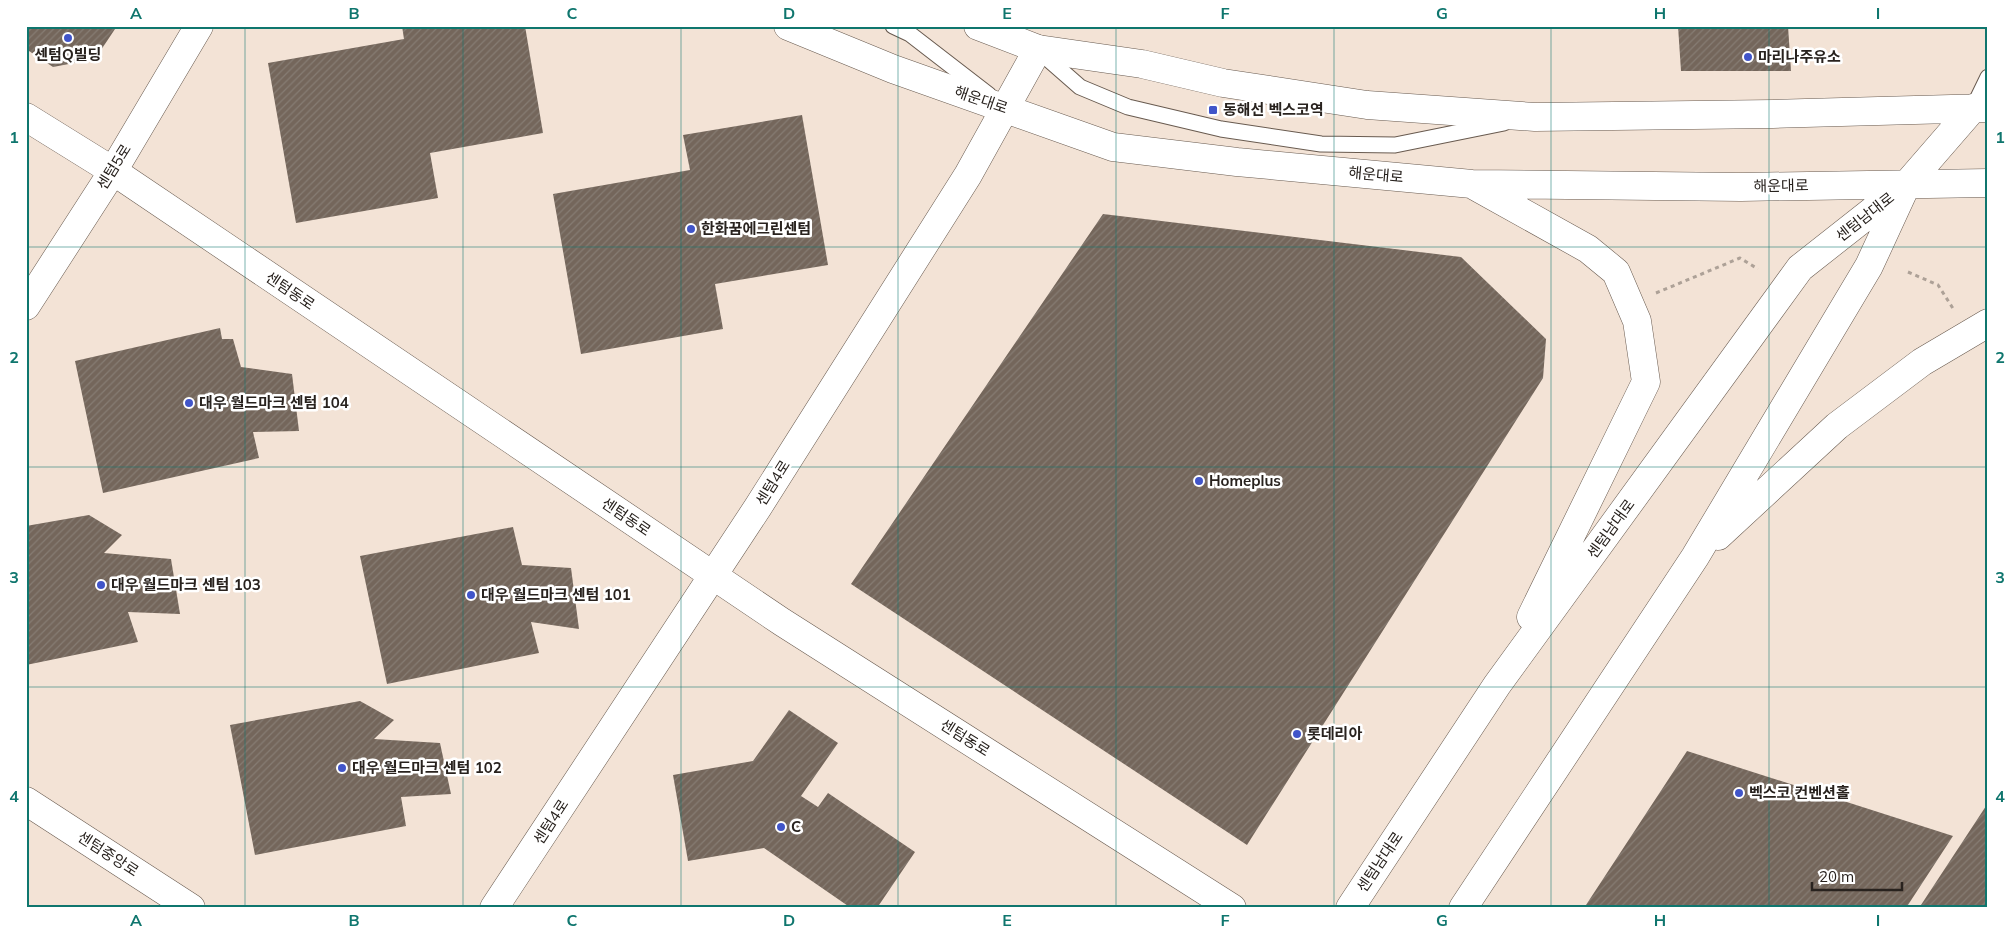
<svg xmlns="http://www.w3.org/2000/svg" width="2014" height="934" font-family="Mulish,'Noto Sans KR',sans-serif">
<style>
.building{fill:url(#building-hatch)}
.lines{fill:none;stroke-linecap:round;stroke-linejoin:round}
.service-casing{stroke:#685a4f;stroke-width:17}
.minor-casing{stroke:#685a4f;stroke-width:29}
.tertiary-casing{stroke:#685a4f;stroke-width:29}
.secondary-casing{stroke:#685a4f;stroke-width:29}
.path{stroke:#ada197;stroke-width:3;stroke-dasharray:4 4;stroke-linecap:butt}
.service{stroke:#fff;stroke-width:15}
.minor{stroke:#fff;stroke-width:28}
.tertiary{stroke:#fff;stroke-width:28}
.secondary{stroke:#fff;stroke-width:28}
.grid{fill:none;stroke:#0f766e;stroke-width:1;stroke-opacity:0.55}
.poi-dot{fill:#4155c9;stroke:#fff;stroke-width:2}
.labels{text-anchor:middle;stroke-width:5;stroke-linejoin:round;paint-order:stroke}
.poi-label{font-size:15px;font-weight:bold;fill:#28221e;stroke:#fff;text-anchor:start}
.street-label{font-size:15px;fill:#28221e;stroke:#fff}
.neatline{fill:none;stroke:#0f766e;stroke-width:2}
.grid-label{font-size:16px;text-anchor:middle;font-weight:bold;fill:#0f766e}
</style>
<defs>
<pattern id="building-hatch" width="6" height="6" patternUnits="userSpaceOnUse" patternTransform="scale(1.25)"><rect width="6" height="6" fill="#74665b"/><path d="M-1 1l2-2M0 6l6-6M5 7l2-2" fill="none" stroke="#867c73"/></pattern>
</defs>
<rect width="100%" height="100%" fill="#f3e3d6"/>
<path class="building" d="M26,26H117L95,59L53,67L26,49Z
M402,26H525L543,133L430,153L438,198L296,223L268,63L404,39Z
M1678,26H1788L1791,71H1681Z
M802,115L828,265L715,284L723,329L581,354L553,194L690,170L683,135Z
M1103,214L1461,257L1546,339L1543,378L1247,845L851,584Z
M220,328L222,339H233L241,367L292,374L299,431L253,432L259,458L103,493L75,361Z
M89,515L122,535L104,553L171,559L180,614L128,612L138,642L26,665V526Z
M513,527L522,565L571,568L579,629L531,622L539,653L387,684L360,556Z
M360,701L394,720L374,739L440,743L451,794L401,797L406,826L255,855L230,725Z
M789,710L838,743L801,796L818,807L828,793L915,852L877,908H851L764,848L688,861L673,775L753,761Z
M1687,751L1953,836L1906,908H1584Z
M1988,803V908H1919Z"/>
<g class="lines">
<g class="service-casing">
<path id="service" d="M893,26L910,34L989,95
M1040,52L1080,87L1128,107L1221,129L1321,144L1395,145L1504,123
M1973,108L1988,77"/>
</g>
<g class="minor-casing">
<path id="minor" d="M26,306L113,171L199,26
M494,908L758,507L968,175L1038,49"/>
</g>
<g class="tertiary-casing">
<path id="tertiary" d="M26,117L113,171L782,622L1232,908"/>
</g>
<g class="secondary-casing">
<path id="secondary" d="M788,26L893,69L1113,147L1237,162L1472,184L1741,187L1988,183
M978,26L1038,49L1142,64L1223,83L1367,105L1535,117L1773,114L1988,108
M1475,186L1588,249L1616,272L1637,321L1646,382L1531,617
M1718,536L1837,426L1922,362L1988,323
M26,801L191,908
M1350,908L1497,685L1800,268L1908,183L1973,108
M1463,908L1695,557L1869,266L1905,188"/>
</g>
<path class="path" d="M1908,272L1938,285L1954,310
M1656,293L1740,258L1758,269"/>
<use href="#service" class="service"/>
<use href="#minor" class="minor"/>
<use href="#tertiary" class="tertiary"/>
<use href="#secondary" class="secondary"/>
</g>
<path class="grid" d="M245,26V908M463,26V908M681,26V908M898,26V908M1116,26V908M1334,26V908M1551,26V908M1769,26V908M26,247H1988M26,467H1988M26,687H1988"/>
<g class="poi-dot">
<circle cx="68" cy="38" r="5"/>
<circle cx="1748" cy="57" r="5"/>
<rect x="1208" y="105" width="10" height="10" rx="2.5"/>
<circle cx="691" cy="229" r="5"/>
<circle cx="189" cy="403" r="5"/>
<circle cx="1199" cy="481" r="5"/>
<circle cx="101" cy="585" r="5"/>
<circle cx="471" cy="595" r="5"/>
<circle cx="1297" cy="734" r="5"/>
<circle cx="342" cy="768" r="5"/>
<circle cx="1739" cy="793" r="5"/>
<circle cx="781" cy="827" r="5"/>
</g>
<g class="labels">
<g class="poi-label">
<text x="68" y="60" text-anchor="middle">센텀Q빌딩</text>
<text x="1758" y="62">마리나주유소</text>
<text x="1223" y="115">동해선 벡스코역</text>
<text x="701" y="234">한화꿈에그린센텀</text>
<text x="199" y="408">대우 월드마크 센텀 104</text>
<text x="1209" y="486">Homeplus</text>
<text x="111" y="590">대우 월드마크 센텀 103</text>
<text x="481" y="600">대우 월드마크 센텀 101</text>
<text x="1307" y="739">롯데리아</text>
<text x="352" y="773">대우 월드마크 센텀 102</text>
<text x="1749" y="798">벡스코 컨벤션홀</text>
<text x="791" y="832">C</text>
</g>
<g class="street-label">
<text transform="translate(981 100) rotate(19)" y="5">해운대로</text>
<text transform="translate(114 167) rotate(-58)" y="5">센텀5로</text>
<text transform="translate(1376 175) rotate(5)" y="5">해운대로</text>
<text transform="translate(1781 186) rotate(-1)" y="5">해운대로</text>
<text transform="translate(1865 217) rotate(-38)" y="5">센텀남대로</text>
<text transform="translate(290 291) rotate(34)" y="5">센텀동로</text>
<text transform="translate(773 483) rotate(-58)" y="5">센텀4로</text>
<text transform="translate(626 517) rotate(34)" y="5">센텀동로</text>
<text transform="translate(1611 529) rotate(-54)" y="5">센텀남대로</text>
<text transform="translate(965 738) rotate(32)" y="5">센텀동로</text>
<text transform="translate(551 822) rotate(-57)" y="5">센텀4로</text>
<text transform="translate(108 854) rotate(33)" y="5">센텀중앙로</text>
<text transform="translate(1380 862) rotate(-56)" y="5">센텀남대로</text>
</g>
</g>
<rect width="2014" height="934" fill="none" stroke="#ffffff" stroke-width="55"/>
<path d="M1812 882v8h90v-8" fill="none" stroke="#28221e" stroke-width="2.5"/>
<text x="1819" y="882" font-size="15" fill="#28221e" stroke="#ffffff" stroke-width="4" paint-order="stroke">20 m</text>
<rect x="28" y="28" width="1958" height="878" class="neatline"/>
<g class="grid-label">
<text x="136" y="19">A</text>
<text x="354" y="19">B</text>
<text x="572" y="19">C</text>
<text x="789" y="19">D</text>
<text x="1007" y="19">E</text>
<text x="1225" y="19">F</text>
<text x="1442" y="19">G</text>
<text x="1660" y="19">H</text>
<text x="1878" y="19">I</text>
<text x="14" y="143">1</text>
<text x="2000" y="143">1</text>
<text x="14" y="363">2</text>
<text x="2000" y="363">2</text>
<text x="14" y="583">3</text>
<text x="2000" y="583">3</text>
<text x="14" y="802">4</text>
<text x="2000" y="802">4</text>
<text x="136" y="926">A</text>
<text x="354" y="926">B</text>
<text x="572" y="926">C</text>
<text x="789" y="926">D</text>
<text x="1007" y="926">E</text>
<text x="1225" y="926">F</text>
<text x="1442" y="926">G</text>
<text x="1660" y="926">H</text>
<text x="1878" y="926">I</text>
</g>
</svg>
